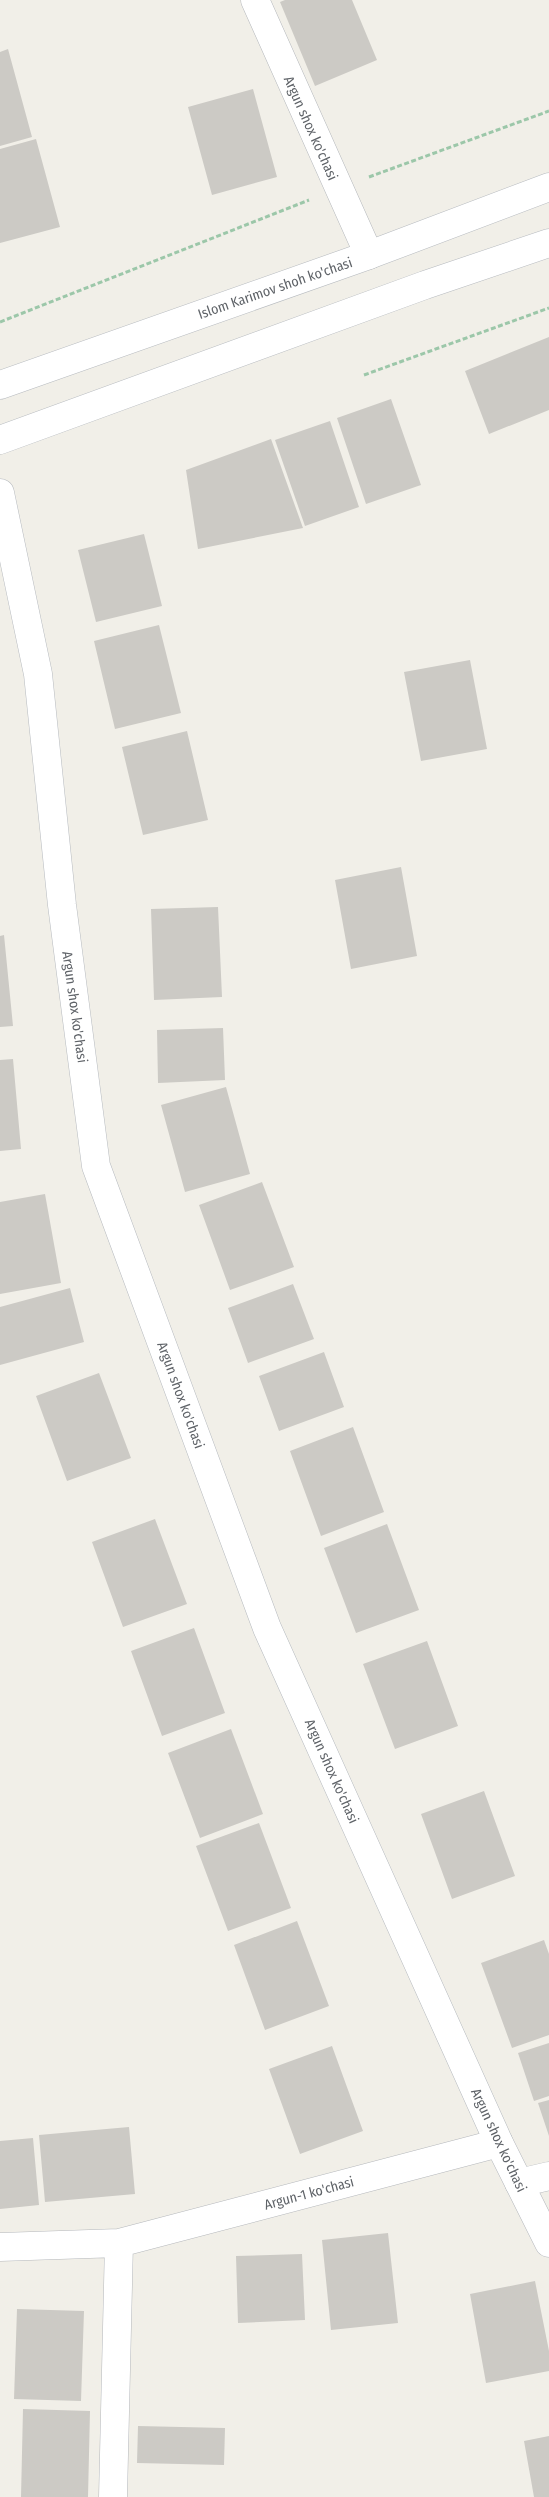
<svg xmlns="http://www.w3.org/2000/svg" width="549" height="2497" font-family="'Fira Sans Condensed',sans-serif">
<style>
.building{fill:#cccac5}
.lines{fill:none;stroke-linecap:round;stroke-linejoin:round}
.street-casing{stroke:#b5b8bc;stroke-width:29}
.secondary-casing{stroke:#b6babf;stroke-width:29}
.path{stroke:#9cc7a9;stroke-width:3;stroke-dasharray:5 2.5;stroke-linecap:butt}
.street{stroke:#fff;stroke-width:28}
.secondary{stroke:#fff;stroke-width:28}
.labels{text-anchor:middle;stroke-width:5;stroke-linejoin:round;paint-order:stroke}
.street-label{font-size:14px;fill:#5f6368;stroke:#fff}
</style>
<rect width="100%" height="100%" fill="#f1efe8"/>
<path class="building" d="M285,0H352L377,60L315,86L280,2Z
M8,49L32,137L0,146V52Z
M253,89L277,177L212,195L188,107Z
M36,139L60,227L0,243V149Z
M549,337V410L489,434L465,371Z
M391,399L421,485L366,504L337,418Z
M330,421L359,507L305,526L275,440Z
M271,439L303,528L198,549L186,470Z
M144,534L162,606L96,622L78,550Z
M159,625L181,713L115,729L94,641Z
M470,660L487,749L421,761L404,672Z
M187,731L208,820L143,835L122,747Z
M401,867L417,956L351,969L335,880Z
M218,907L222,997L154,1000L151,909Z
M4,935L13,1026L0,1027V936Z
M223,1028L225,1080L158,1083L157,1030Z
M13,1059L21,1149L0,1151V1060Z
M226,1087L250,1174L185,1192L161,1105Z
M262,1182L294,1267L230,1290L199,1205Z
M45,1194L61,1283L0,1294V1202Z
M293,1284L314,1339L248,1363L228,1308Z
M70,1288L84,1342L0,1365V1307Z
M324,1352L344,1407L279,1431L259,1376Z
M99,1373L131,1458L67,1481L36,1396Z
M353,1427L384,1512L321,1536L290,1451Z
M155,1519L187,1604L123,1627L92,1542Z
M387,1524L419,1610L356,1633L324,1548Z
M194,1628L225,1713L162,1736L131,1651Z
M427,1641L458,1726L395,1749L363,1664Z
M231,1729L263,1814L200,1838L168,1753Z
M484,1791L515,1876L452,1899L421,1814Z
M259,1823L291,1908L228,1931L196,1846Z
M297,1921L329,2006L265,2030L234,1945Z
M544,1940L549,1954V2035L512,2048L481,1963Z
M549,2043V2096L534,2101L518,2053Z
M332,2046L363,2131L300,2154L269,2069Z
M549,2100V2136L538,2103Z
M129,2127L135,2194L45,2202L39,2135Z
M33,2138L39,2205L0,2209V2141Z
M388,2233L398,2323L331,2330L322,2240Z
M302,2254L305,2320L238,2323L236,2256Z
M535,2281L549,2351V2371L486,2383L470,2294Z
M17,2309L84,2311L81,2401L14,2399Z
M23,2409L90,2411L88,2497H21Z
M138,2426L225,2428L224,2465L137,2463Z
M549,2436V2497H534L524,2441Z"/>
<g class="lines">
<g class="street-casing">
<path id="street" d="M255,0L369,255
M519,2183L549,2176
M0,2247L119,2243L499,2143
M113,2497L119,2243"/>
</g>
<g class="secondary-casing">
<path id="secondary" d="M0,385L369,255L549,187
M0,440L425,285L549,243
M0,493L38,674L62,905L96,1166L267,1628L499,2143L549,2243"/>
</g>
<path class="path" d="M369,177L549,111
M0,322L309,200
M364,375L549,308"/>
<use href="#street" class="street"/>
<use href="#secondary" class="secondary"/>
</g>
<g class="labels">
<g class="street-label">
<text transform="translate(311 128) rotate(66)" y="5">Argun shox ko'chasi</text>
<text transform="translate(275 288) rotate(-19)" y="5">Islom Karimov shoh ko'chasi</text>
<text transform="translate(75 1007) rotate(82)" y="5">Argun shox ko'chasi</text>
<text transform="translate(181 1395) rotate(70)" y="5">Argun shox ko'chasi</text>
<text transform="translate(332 1771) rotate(66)" y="5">Argun shox ko'chasi</text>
<text transform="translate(499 2140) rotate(65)" y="5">Argun shox ko'chasi</text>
<text transform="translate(309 2193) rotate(-15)" y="5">Argun-1 ko'chasi</text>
</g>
</g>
</svg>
